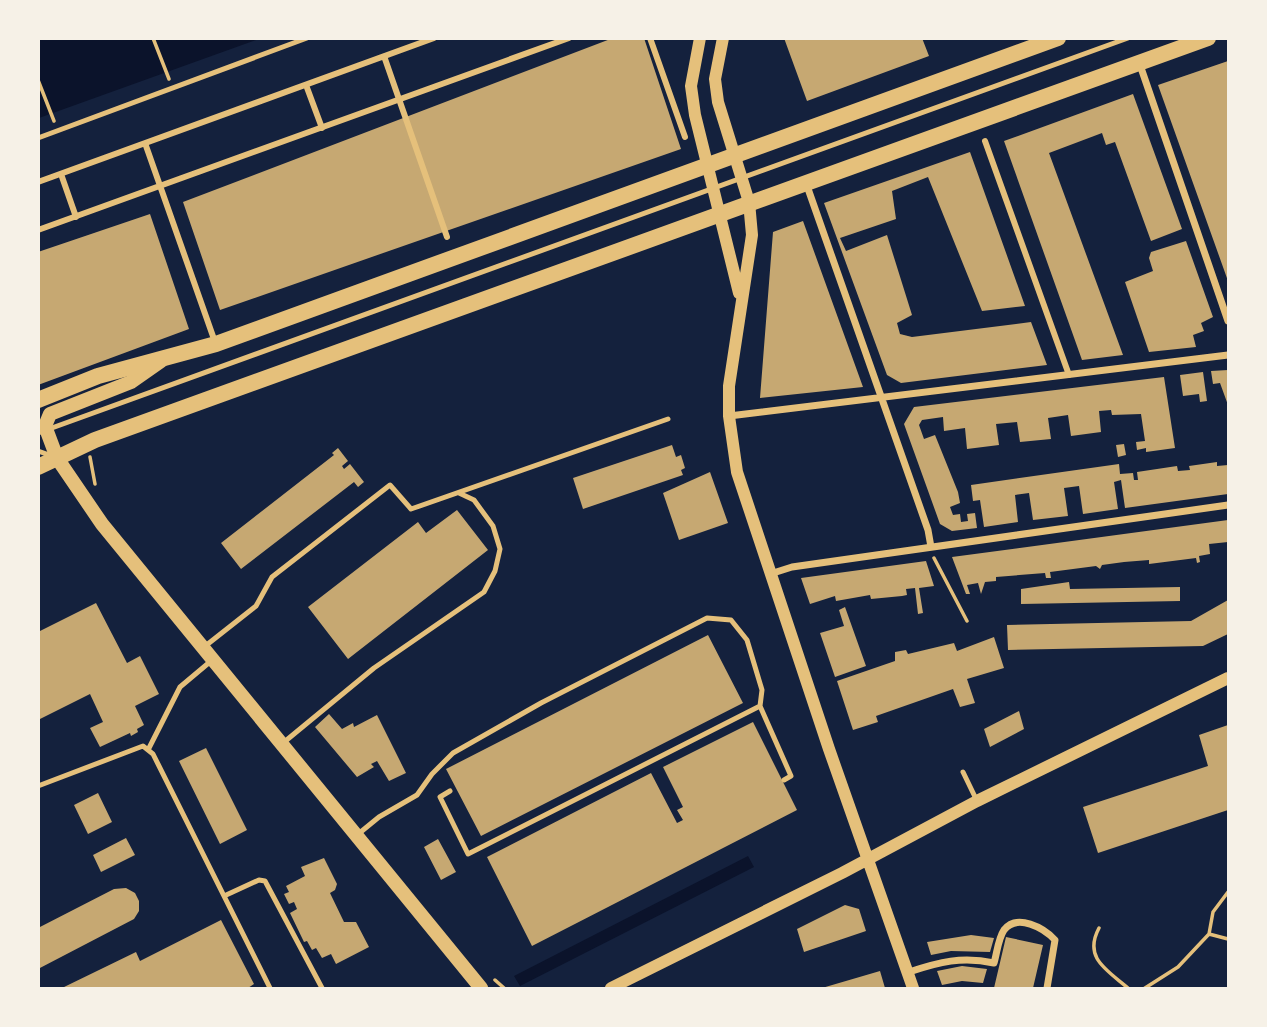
<svg xmlns="http://www.w3.org/2000/svg" width="1267" height="1027" font-family="Quicksand,sans-serif">
<style>
.water{fill:#0b132b}
.building{fill:#c6a872}
.lines{fill:none;stroke-linecap:round;stroke-linejoin:round}
.path{stroke:#e5c07b;stroke-width:3.5}
.service{stroke:#e5c07b;stroke-width:5}
.pedestrian{stroke:#e5c07b;stroke-width:6}
.minor{stroke:#e5c07b;stroke-width:7}
.tertiary{stroke:#e5c07b;stroke-width:12}
.secondary{stroke:#e5c07b;stroke-width:14}
.primary{stroke:#e5c07b;stroke-width:16}
</style>
<rect width="100%" height="100%" fill="#14213d"/>
<path class="water" d="M39,39H259L39,118Z
M748,856L754,867L520,986L514,976Z"/>
<path class="building" d="M613,38H644L681,149L220,310L183,202Z
M784,38H922L929,56L807,101Z
M1228,61V281L1158,85Z
M1133,94L1182,229L1151,241L1115,142L1106,145L1102,133L1049,153L1123,355L1082,360L1004,141Z
M970,152L1025,306L982,311L928,177L892,191L896,219L840,238L846,251L887,235L912,315L897,323L900,334L912,337L1031,322L1047,365L901,383L887,375L824,203Z
M150,214L189,329L38,385V252Z
M803,221L863,387L760,398L773,232Z
M1186,241L1213,317L1201,323L1204,331L1193,335L1196,347L1149,352L1125,282L1153,271L1149,258L1151,252Z
M1228,370V405L1220,383L1213,384L1211,371Z
M1203,372L1207,401L1200,402L1199,394L1183,396L1180,375Z
M1164,377L1175,448L1146,452V448L1137,450L1136,442L1145,441L1141,414L1112,415L1111,410L1099,411L1101,432L1071,436L1068,415L1048,418L1051,439L1020,442L1017,422L996,424L999,445L967,449L965,428L944,431L943,417L922,420L919,425L924,439L935,435L958,492L960,503L950,507L953,515L960,514L961,522L968,521L967,514L975,513L977,528L952,531L940,524L904,424L914,407Z
M1124,444L1126,455L1118,457L1116,445Z
M672,445L676,457L681,455L685,468L681,470L683,475L583,509L573,478Z
M338,448L348,461L342,466L344,469L350,464L364,482L358,487L354,482L241,569L221,543L334,455L332,453Z
M1217,462V466L1228,465V494L1125,508L1121,480L1114,482L1118,509L1083,514L1079,486L1064,488L1068,516L1033,520L1029,493L1015,495L1018,522L984,527L980,500L973,501L971,485L1119,464L1120,474L1133,473L1134,480H1138L1137,472L1177,466L1178,471L1190,470L1189,466Z
M710,472L728,523L679,540L663,493Z
M457,510L488,550L348,659L308,607L418,522L426,533Z
M1228,520V542L1209,544L1210,554L1199,556L1200,562L1197,563L1196,558L1149,564V560L1124,562L1102,565L1100,569L1096,566L1050,572L1051,578H1046L1045,573L996,577V581L985,582L981,594L978,583L967,585L970,594H966L952,557Z
M926,561L934,586L919,588L923,613L918,614L915,588L906,589L907,595L902,596L871,599L870,595L836,601L835,596L810,604L801,578Z
M1069,582L1070,589L1180,587V601L1021,604V589Z
M1228,600V634L1203,646L1008,650L1007,625L1191,621Z
M96,603L127,663L140,656L159,694L135,706L144,725L137,729L138,732L131,736L130,733L100,747L90,728L103,722L90,694L38,720V632Z
M845,607L866,666L835,677L820,633L844,626L839,610Z
M708,635L743,703L481,836L446,769Z
M994,637L1004,668L967,679L975,703L960,707L953,689L876,716L878,722L853,730L837,681L895,661V652L906,650L908,654L954,643L957,651Z
M1019,711L1024,729L990,747L984,729Z
M329,714L342,729L353,723L354,727L377,715L406,773L389,781L377,761L371,764L374,767L357,777L315,727Z
M753,722L797,810L532,946L487,857L651,773L677,823L683,820L677,810L683,807L663,767Z
M1228,725V810L1098,853L1083,807L1208,766L1199,735Z
M206,748L247,830L220,844L179,761Z
M98,793L112,822L88,834L74,805Z
M126,838L135,855L101,872L93,855Z
M438,839L456,872L441,880L424,847Z
M324,858L337,884L335,890L330,893L344,922H356L369,947L336,964L331,954L322,958L316,948L312,950L307,941L304,942L290,913L297,909L294,902L289,904L284,894L289,892L286,886L305,876L301,867Z
M126,888L135,893L139,901V911L134,919L38,969V928L114,889Z
M845,905L859,909L866,931L804,952L797,929Z
M221,920L254,984L248,988H62L136,952L140,961Z
M971,935L994,938L990,952L951,951L931,955L927,942Z
M1006,937L1043,945L1033,988H994Z
M962,966L987,969L983,983L962,981L942,985L937,971Z
M880,971L885,988H822Z"/>
<g class="lines">
<path class="path" d="M153,38L169,79
M38,80L54,121
M90,457L95,484
M934,558L967,621
M1099,928C1083,958 1107,970 1128,988
M1209,934L1213,912L1228,892
M495,980L504,988
M1145,988L1178,967L1209,934L1228,939"/>
<path class="service" d="M38,138L307,38
M38,433L1128,38
M38,451L52,456
M204,647L256,606L272,577L390,485L411,509L668,419
M283,743L374,668L484,592L495,571L500,549L493,526L474,500L459,493
M148,750L180,687L211,661
M963,772L977,801
M38,786L143,746L153,754L270,988
M450,791L440,797L468,854L760,706
M357,835L379,817L417,795L432,774L453,753L541,703L707,618L731,620L747,640L762,690L760,706L791,776L784,780
M224,896L259,880L265,881L322,988"/>
<path class="pedestrian" d="M650,38L685,137
M384,56L447,237
M306,85L322,128
M985,141L1069,375
M145,143L215,342
M61,174L76,217
M38,182L434,38
M38,230L569,38"/>
<path class="minor" d="M1139,62L1228,321
M806,183L928,530L931,547
M729,416L1228,355
M770,574L792,567L1228,505
M909,972C939,962 962,956 994,963C997,953 998,939 1004,930C1017,913 1044,928 1055,940L1047,988"/>
<path class="tertiary" d="M700,38L691,86L695,115L739,293
M723,38L715,79L718,102L749,202L752,235L729,386V416L737,472L829,749L913,988
M611,988L842,873L977,801L1228,678"/>
<path class="secondary" d="M161,361L131,382L50,414L45,426L57,458L102,524L481,988"/>
<path class="primary" d="M38,400L98,376L216,344L1058,38
M38,467L95,440L1208,38"/>
</g>
<rect width="1267" height="1027" fill="none" stroke="#f6f1e7" stroke-width="80"/>
</svg>
